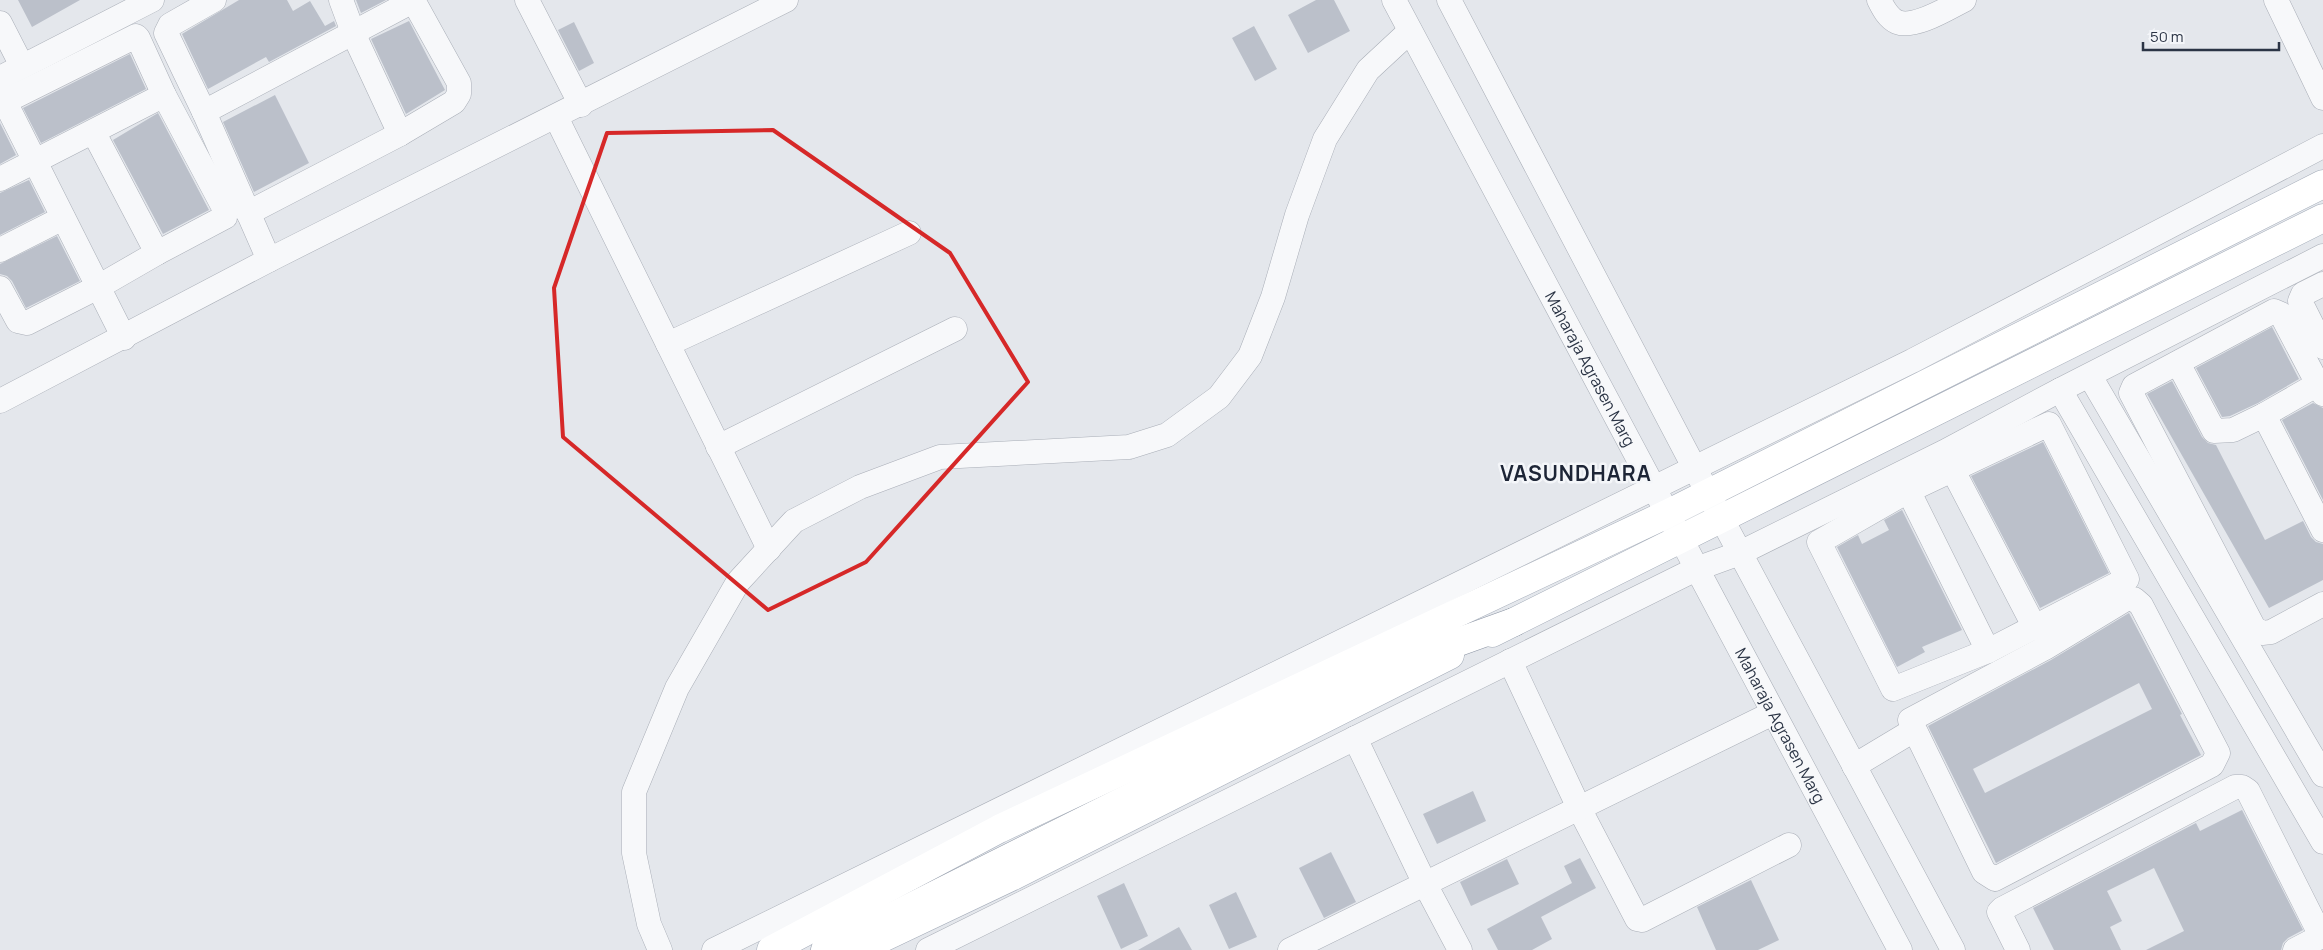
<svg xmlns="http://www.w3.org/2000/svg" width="2323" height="950" font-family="Manrope,sans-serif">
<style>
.building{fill:#bbc0ca;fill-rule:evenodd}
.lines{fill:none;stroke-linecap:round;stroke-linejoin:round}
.minor-casing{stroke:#a9aeb7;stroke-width:25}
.major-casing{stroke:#a3abb8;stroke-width:29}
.highway-casing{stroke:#8b94a3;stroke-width:29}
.minor{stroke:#f7f8fa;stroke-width:24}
.major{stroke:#fff;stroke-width:28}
.highway{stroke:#fff;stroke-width:28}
.marked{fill:none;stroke:#d62828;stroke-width:4;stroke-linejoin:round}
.labels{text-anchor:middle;stroke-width:5;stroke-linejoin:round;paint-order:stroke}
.street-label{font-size:16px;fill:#2b3445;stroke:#f4f6f9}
.district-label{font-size:21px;font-weight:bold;letter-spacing:1px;fill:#1d2536;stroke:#f4f6f9}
</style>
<rect width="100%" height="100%" fill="#e4e7ec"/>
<path class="building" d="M18,0H80L32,27Z
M239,0H287L293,11L310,1L325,26L334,21L336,26L269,62L266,57L208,89L182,34Z
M356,0H386L361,13Z
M1316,0H1334L1350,31L1308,53L1288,15Z
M409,21L445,90L406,114L371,39Z
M574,22L594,63L579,71L558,30Z
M1254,26L1277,69L1255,81L1232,38Z
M130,54L146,89L41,143L23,108Z
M275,95L309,163L254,192L223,122Z
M158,113L209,210L163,234L113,140Z
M0,123L16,155L0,164Z
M29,180L45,212L0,235V193Z
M57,236L80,281L26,308L12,281L7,276L0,274V264Z
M2272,327L2299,379L2258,403L2230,416L2222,417L2196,368Z
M2172,381L2202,437L2208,443L2216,445L2265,540L2303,521L2311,537L2316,542L2323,544V580L2269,608L2147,394Z
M2313,403L2323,408V500L2282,420Z
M2043,442L2109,573L2040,608L1971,476Z
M1902,510L1962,630L1922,647L1925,652L1897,667L1837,547L1858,535L1862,544L1889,530L1884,520Z
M2129,613L2182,714L2180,715L2201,755L1996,863L1928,726L2051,660ZM2139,683L2152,709L1985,793L1973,769Z
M1473,791L1486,821L1437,844L1423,814Z
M2242,810L2303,930L2288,938L2283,943L2281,950H2146L2184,931L2154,868L2107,891L2122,921L2110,927L2121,950H2054L2033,908L2196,823L2200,831Z
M1331,852L1356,902L1324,918L1299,868Z
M1580,858L1596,888L1541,917L1552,939L1532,950H1498L1487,929L1572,883L1564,866Z
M1507,859L1519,884L1471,906L1460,882Z
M1751,880L1779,940L1758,950H1716L1697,907Z
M1124,883L1148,936L1121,949L1097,896Z
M1236,892L1257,937L1229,949L1209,905Z
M1179,927L1192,950H1138Z"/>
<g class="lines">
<g class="minor-casing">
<g id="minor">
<path d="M214,0L170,25L166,33L204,112L269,260"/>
<path d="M341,0L354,35L400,134"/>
<path d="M527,0L581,105"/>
<path id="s1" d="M1394,0L1900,950"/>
<path d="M1449,0L1694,467L1953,950"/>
<path d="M1879,0C1883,8 1888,18 1897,22C1915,29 1948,8 1964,0"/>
<path d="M2276,0L2323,98"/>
<path d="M0,23L22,66"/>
<path d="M0,78L152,0"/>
<path d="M0,92L124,338"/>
<path d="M0,104L136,36L138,38L164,95L224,208L225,217L157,253L98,287L27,323L18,321L0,288"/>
<path d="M204,112L413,1"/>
<path d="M556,117L769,549"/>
<path d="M94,133L157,253"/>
<path d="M0,179L164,95"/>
<path d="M248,213L400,134L454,102L459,94V83L413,0"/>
<path d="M0,250L63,218"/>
<path d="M2323,284L2303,294L2300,301L2323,347"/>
<path d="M668,344L909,233"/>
<path d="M2178,363L2214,431L2233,430L2264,415L2323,530"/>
<path d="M2090,376L2323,775"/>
<path d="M2060,390L2323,842"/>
<path d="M2323,394L2281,314L2274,311L2134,386L2131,393L2254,628L2262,633L2271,632L2323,604"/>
<path d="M0,401L269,260L786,0"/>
<path d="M2264,415L2318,384"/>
<path d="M2049,424L2127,579L1988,651L1893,689L1819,542L1908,491Z"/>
<path d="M718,447L955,329"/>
<path d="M1946,457L2035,628"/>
<path d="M1902,478L1988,651"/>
<path d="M2126,599H2134L2141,605L2218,753L2212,765L1995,879L1984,872L1910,720L2045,648Z"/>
<path d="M1510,661L1579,808L1637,919L1642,920L1789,845"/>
<path d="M1355,738L1425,884L1460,950"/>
<path d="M1854,766L1914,730"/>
<path d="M660,950L649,924L634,853V792L677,688L738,582L794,521L860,487L940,457L1129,447L1167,435L1219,397L1250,356L1273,297L1297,215L1325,139L1368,70L1410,31"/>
<path d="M714,950L1912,361L2323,146"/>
<path d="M928,950L1696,569L1740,553L1944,452L2060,390L2323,256"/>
<path d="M1290,950L1773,713"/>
<path d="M2018,950L1999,912L2002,909L2235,787H2242L2248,791L2320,934L2318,938L2295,950"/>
</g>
</g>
<g class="major-casing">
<path id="major" d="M1492,633L2323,218
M771,950L999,829L1667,514L2323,184
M857,950L1013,876L1450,655"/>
</g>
<g class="highway-casing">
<path id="highway" d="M825,950L1397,664L1514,622"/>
</g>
<use href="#minor" class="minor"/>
<use href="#major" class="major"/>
<use href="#highway" class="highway"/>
</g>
<path class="marked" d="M773,130L950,253L1028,382L866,562L768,610L563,437L554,288L607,133Z"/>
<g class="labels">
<g class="street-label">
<text dy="6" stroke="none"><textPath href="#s1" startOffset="418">Maharaja Agrasen Marg</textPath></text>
<text dy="6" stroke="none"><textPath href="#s1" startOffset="822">Maharaja Agrasen Marg</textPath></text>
</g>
<g class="district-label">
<text x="1576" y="481">VASUNDHARA</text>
</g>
</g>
<path d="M2143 42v8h136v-8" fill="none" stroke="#2b3445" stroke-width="2.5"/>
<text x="2150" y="42" font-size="15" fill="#2b3445" stroke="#f4f6f9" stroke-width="4" paint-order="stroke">50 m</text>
</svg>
